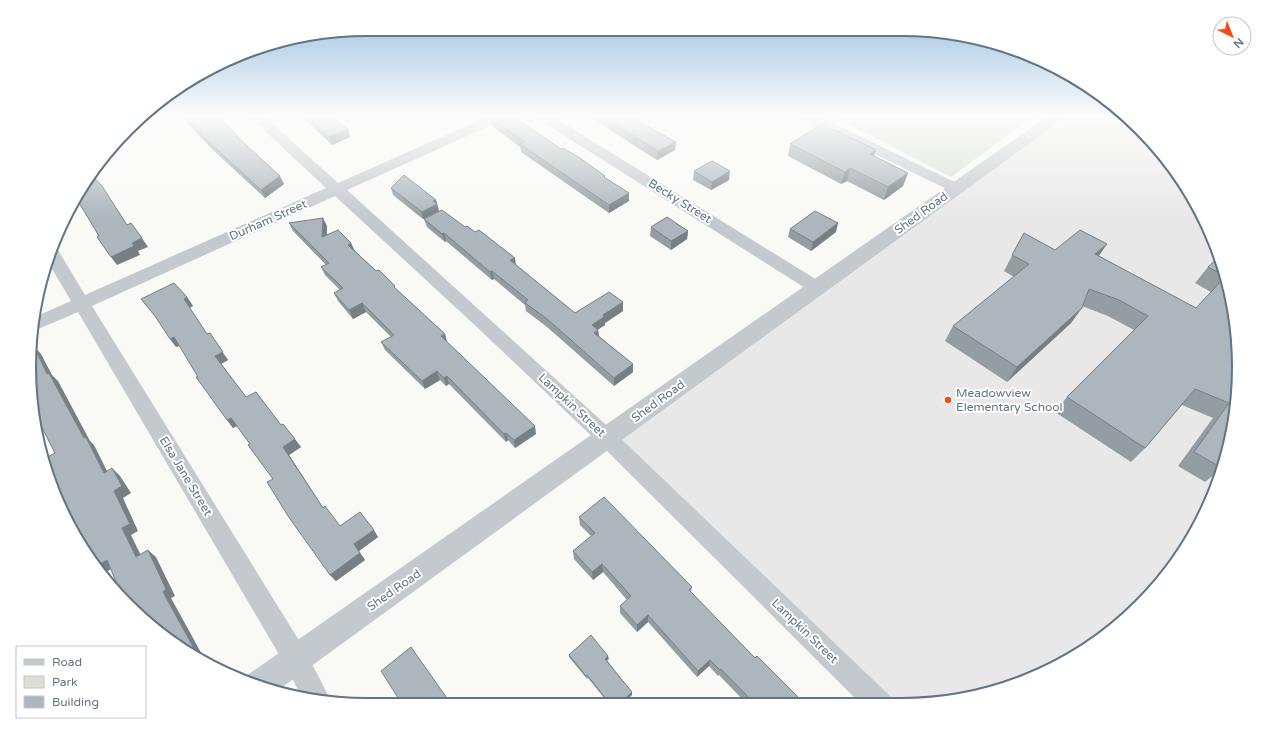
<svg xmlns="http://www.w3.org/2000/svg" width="1268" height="734" font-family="'Varela Round',sans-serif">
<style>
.built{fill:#e7e8e7}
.green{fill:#d9dfd5}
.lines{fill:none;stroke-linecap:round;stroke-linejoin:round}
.minor{fill:#c4c9cd;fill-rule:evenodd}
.tertiary{fill:#c4c9cd;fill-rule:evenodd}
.wall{fill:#949da2}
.shaded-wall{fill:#787f84}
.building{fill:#acb6bc;stroke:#787f84}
.poi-dot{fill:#f44b1c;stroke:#fff;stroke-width:1.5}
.labels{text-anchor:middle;stroke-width:4;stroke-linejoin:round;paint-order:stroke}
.street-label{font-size:12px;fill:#617584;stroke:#fff}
.poi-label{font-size:12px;fill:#617584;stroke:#fff;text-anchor:start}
.rim{fill:none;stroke:#617584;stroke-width:2}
</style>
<rect width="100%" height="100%" fill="#f9f9f6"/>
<path class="built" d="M1058,116H1107L1142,131L1182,179L1213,237L1232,301L1233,433L1213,496L1182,555L1140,606L1070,660L1009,687L923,704H880L607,438Z"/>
<path class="green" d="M833,116H1034L951,177Z"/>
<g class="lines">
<path class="minor" d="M249,116H264L338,183L489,116H507L505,119L347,190L614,432L889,695L893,704H861L600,444L479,329L335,196L92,306L305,650L330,699L329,701L301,696L287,668L78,312L36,330L37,316L71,301L48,262L54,249L58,250L85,295L326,188Z
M536,116H552L822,283L825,287L822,291L816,293L810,291L538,119Z
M801,116H818L961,185L963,188L961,191L956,192L951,191L803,119Z"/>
<path class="tertiary" d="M1048,116H1066L1063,119L277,691L258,687L245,680L246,676Z"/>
</g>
<path class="wall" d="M181,116H218L284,184L265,198L212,149Z
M301,116H331L348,129L350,137L332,145Z
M588,116H629L675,150L657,160Z
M491,118L561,149L605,178L629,201L609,213L521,152L520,147L492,126Z
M790,144L874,157L908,173L903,186L884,200L847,181L841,184L788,156Z
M694,171L729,180L711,190L693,180Z
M391,188L436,200L439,211L423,219L393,195Z
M424,219L465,227L516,265L575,313L623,302V311L605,323V325L598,329L599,336L633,364V372L614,386L547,327L526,311L525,305L494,279L492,280L446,241L445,242L427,227Z
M289,223L327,226V235L351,243L355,251L445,334L447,343L536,434L515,448L508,440L506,442L449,384L446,386L440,380L425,389L385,350L381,342L391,337L366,312L353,319L338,301L334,293L340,290L325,275L321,267L326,265L293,231Z
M651,227L688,231L687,239L671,250L650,236Z
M790,229L836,232L811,251L788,237Z
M1024,233L1055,250L1099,256L1196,308L1211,292L1195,283L1208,267L1219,257L1232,301L1239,367L1222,468L1205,482L1178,466L1213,418L1182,405L1145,448L1131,462L1055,412L1067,397L1134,330L1108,316L1082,306L1071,323L1007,382L945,341L953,326L1014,277L1004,271Z
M187,297L193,306L189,308L207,334L228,360L221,364L246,397L281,425L301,447L289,455L323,508L340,526L378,537L359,551L365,560L336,581L330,575L273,479L250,444L237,426L233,428L198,377L180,346L176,347L158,320L141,299Z
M579,517L692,587L691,592L755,658L805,704H747L719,675L718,676L709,666L697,677L648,622L637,632L620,613V606L627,600L603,572L593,580L574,559L573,551L591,536L580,525Z
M569,655L609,659L607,660L632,695L622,704H609L588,678L587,679L569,657Z"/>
<path class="shaded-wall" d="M348,129L350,137L332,145L329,137Z
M676,142L675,150L657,160L658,151Z
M876,150L872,163L870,154Z
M850,168L847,181L841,184L845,172Z
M730,171L729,180L711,190L712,182Z
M908,173L903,186L884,200L888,187Z
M280,176L284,184L265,198L261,190Z
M629,193V201L609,213V205Z
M436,200L439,211L423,219L422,212L433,201Z
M323,218L327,226L326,246L322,237Z
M838,223L836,232L811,251L813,242Z
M688,231L687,239L671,250V241Z
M444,233L446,241L445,242L442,234Z
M142,238L148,247L138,251L140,255L117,265L111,257L132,243Z
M351,243L355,252L348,245Z
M1107,244L1096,260L1095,254Z
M515,258L516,266L510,260Z
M492,271L494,279L492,280L490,272Z
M187,297L193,306L189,308L184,299Z
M623,302V311L605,323V325L593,333L592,325L603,315Z
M362,303L366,312L353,319L349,310Z
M1082,308L1071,323L1007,382L1017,367Z
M598,330L599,338L594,333Z
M210,333L228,360L221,364L215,356Z
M445,334L447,342L443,345L441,336Z
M174,337L181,345L176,347L170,339Z
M34,346L41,354L52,375L58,381L90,441L94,445L112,481L104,473L84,438L47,374Z
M633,364V372L614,386V378Z
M437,371L440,380L425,389L422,381Z
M447,376L449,384L446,386L444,378Z
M231,418L237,426L233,428L227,420Z
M535,426L536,434L515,448L514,440Z
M506,433L508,440L506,442L504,434Z
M295,439L301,447L289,455L328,515L283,447Z
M112,468L120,476L131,493L123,498L138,531L131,535L145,564L136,557L122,528L114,491Z
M374,530L378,537L359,551L354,544Z
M148,550L156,557L175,596L171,598L204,658L202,659L192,655L163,592Z
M360,553L365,560L336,581L330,575Z
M107,560L116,566L101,575L99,573L95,567Z
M602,564L603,572L593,580L592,572Z
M648,615V622L637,632V625Z
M608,656L609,659L605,662V659Z
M710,660L709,666L697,677L698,671Z
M632,692V695L622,704H619Z"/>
<path class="building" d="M184,116H218L245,144L280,176L261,190L208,141Z
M307,116H331L348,129L329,137Z
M495,116H513L561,149L563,148L580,158L605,176L604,177L629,193L609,205L520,144L524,142L491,118Z
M601,116H629L676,142L658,151Z
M822,124L876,150L870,154L908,173L888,187L850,168L845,172L790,144Z
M712,161L730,171L712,182L694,171Z
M91,174L102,186L127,225L131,223L142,238L132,243L134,246L111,257L97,237L99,236L81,206L77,200L86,179Z
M404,175L436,200L433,201L437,204L422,212L391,188Z
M442,210L465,227L467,226L475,232L479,230L515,258L510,260L575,313L609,292L623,302L603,315L604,317L592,325L598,330L594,333L633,364L614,378L546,318L525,303L528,300L492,271L490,272L444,233L442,234L424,219Z
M815,211L838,223L813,242L790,229Z
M667,217L688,231L671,241L651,227Z
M323,218L322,237L338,230L351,243L348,245L376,271L379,270L395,286L394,287L445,334L441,336L535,426L514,440L506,433L504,434L447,376L444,378L437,371L422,381L381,342L394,335L362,303L349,310L334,293L343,288L321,267L329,263L289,223Z
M1080,230L1107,244L1095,254L1196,308L1225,277L1232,301L1239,367L1233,433L1222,468L1194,452L1229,403L1195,389L1145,448L1067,397L1148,316L1119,300L1089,289L1082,308L1017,367L953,326L1029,264L1012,255L1024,233L1055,250Z
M1219,257L1225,276L1208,267Z
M174,283L187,297L184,299L207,334L210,333L223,352L215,356L246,397L256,392L281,425L283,424L295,439L283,447L323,508L325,506L340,526L360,512L374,530L354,544L360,553L330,575L288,516L267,482L273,479L248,445L250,444L231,418L227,420L196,377H198L174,337L170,339L155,316L141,299Z
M34,347L47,374L49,373L84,438L86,437L104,473L112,468L122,486L114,491L130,524L122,528L136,557L148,550L166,589L163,592L196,652L192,655L179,648L121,594L107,560L95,567L57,500L60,498L50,476L46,458L55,453L36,416L30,389Z
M604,497L692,587L689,590L755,658L757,656L805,704H753L754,703L721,669L720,670L710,660L698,671L648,615L637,625L620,606L631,596L602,564L592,572L573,551L595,533L579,517Z
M591,635L608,656L605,659L632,692L619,704H610L587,675L586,676L569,655Z
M411,647L451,704H402L381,671Z"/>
<linearGradient id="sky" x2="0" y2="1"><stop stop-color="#97bdde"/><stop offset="0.53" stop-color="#fcfcfb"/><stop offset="1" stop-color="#fcfcfb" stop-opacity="0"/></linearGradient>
<rect width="1268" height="219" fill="url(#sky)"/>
<circle class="poi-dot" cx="948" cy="400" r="4"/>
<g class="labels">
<g class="street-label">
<text transform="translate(680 201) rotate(32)" y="4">Becky Street</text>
<text transform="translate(921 213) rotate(-36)" y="4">Shed Road</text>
<text transform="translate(268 220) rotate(-24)" y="4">Durham Street</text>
<text transform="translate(658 401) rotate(-36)" y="4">Shed Road</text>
<text transform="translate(572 405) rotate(43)" y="4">Lampkin Street</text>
<text transform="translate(186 476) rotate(59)" y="4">Elsa Jane Street</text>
<text transform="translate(394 590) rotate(-35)" y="4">Shed Road</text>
<text transform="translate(805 631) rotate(44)" y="4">Lampkin Street</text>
</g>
<g class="poi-label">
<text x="956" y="397">Meadowview<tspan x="956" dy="14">Elementary School</tspan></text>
</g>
</g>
<path d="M0 0H1268V734H0ZM367 36H901A331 331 0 0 1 1232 367V367A331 331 0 0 1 901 698H367A331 331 0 0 1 36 367V367A331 331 0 0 1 367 36Z" fill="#fff" fill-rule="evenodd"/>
<path class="rim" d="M367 36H901A331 331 0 0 1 1232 367V367A331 331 0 0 1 901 698H367A331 331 0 0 1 36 367V367A331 331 0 0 1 367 36Z"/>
<rect x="16" y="646" width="130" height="72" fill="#ffffff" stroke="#c0c8ce"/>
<rect x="24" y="659" width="20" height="6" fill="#c4c9cd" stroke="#c0c8ce"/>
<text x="52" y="666" font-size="12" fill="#617584">Road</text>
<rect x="24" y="676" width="20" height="12" fill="#d9dfd5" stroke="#c0c8ce"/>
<text x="52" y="686" font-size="12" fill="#617584">Park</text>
<rect x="24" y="696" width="20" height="12" fill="#acb6bc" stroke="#c0c8ce"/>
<text x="52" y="706" font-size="12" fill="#617584">Building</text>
<g transform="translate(1232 36) rotate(137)"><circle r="19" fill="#ffffff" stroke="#c0c8ce"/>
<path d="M0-3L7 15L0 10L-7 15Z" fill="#f44b1c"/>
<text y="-6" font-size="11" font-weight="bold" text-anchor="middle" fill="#617584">N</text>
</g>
</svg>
